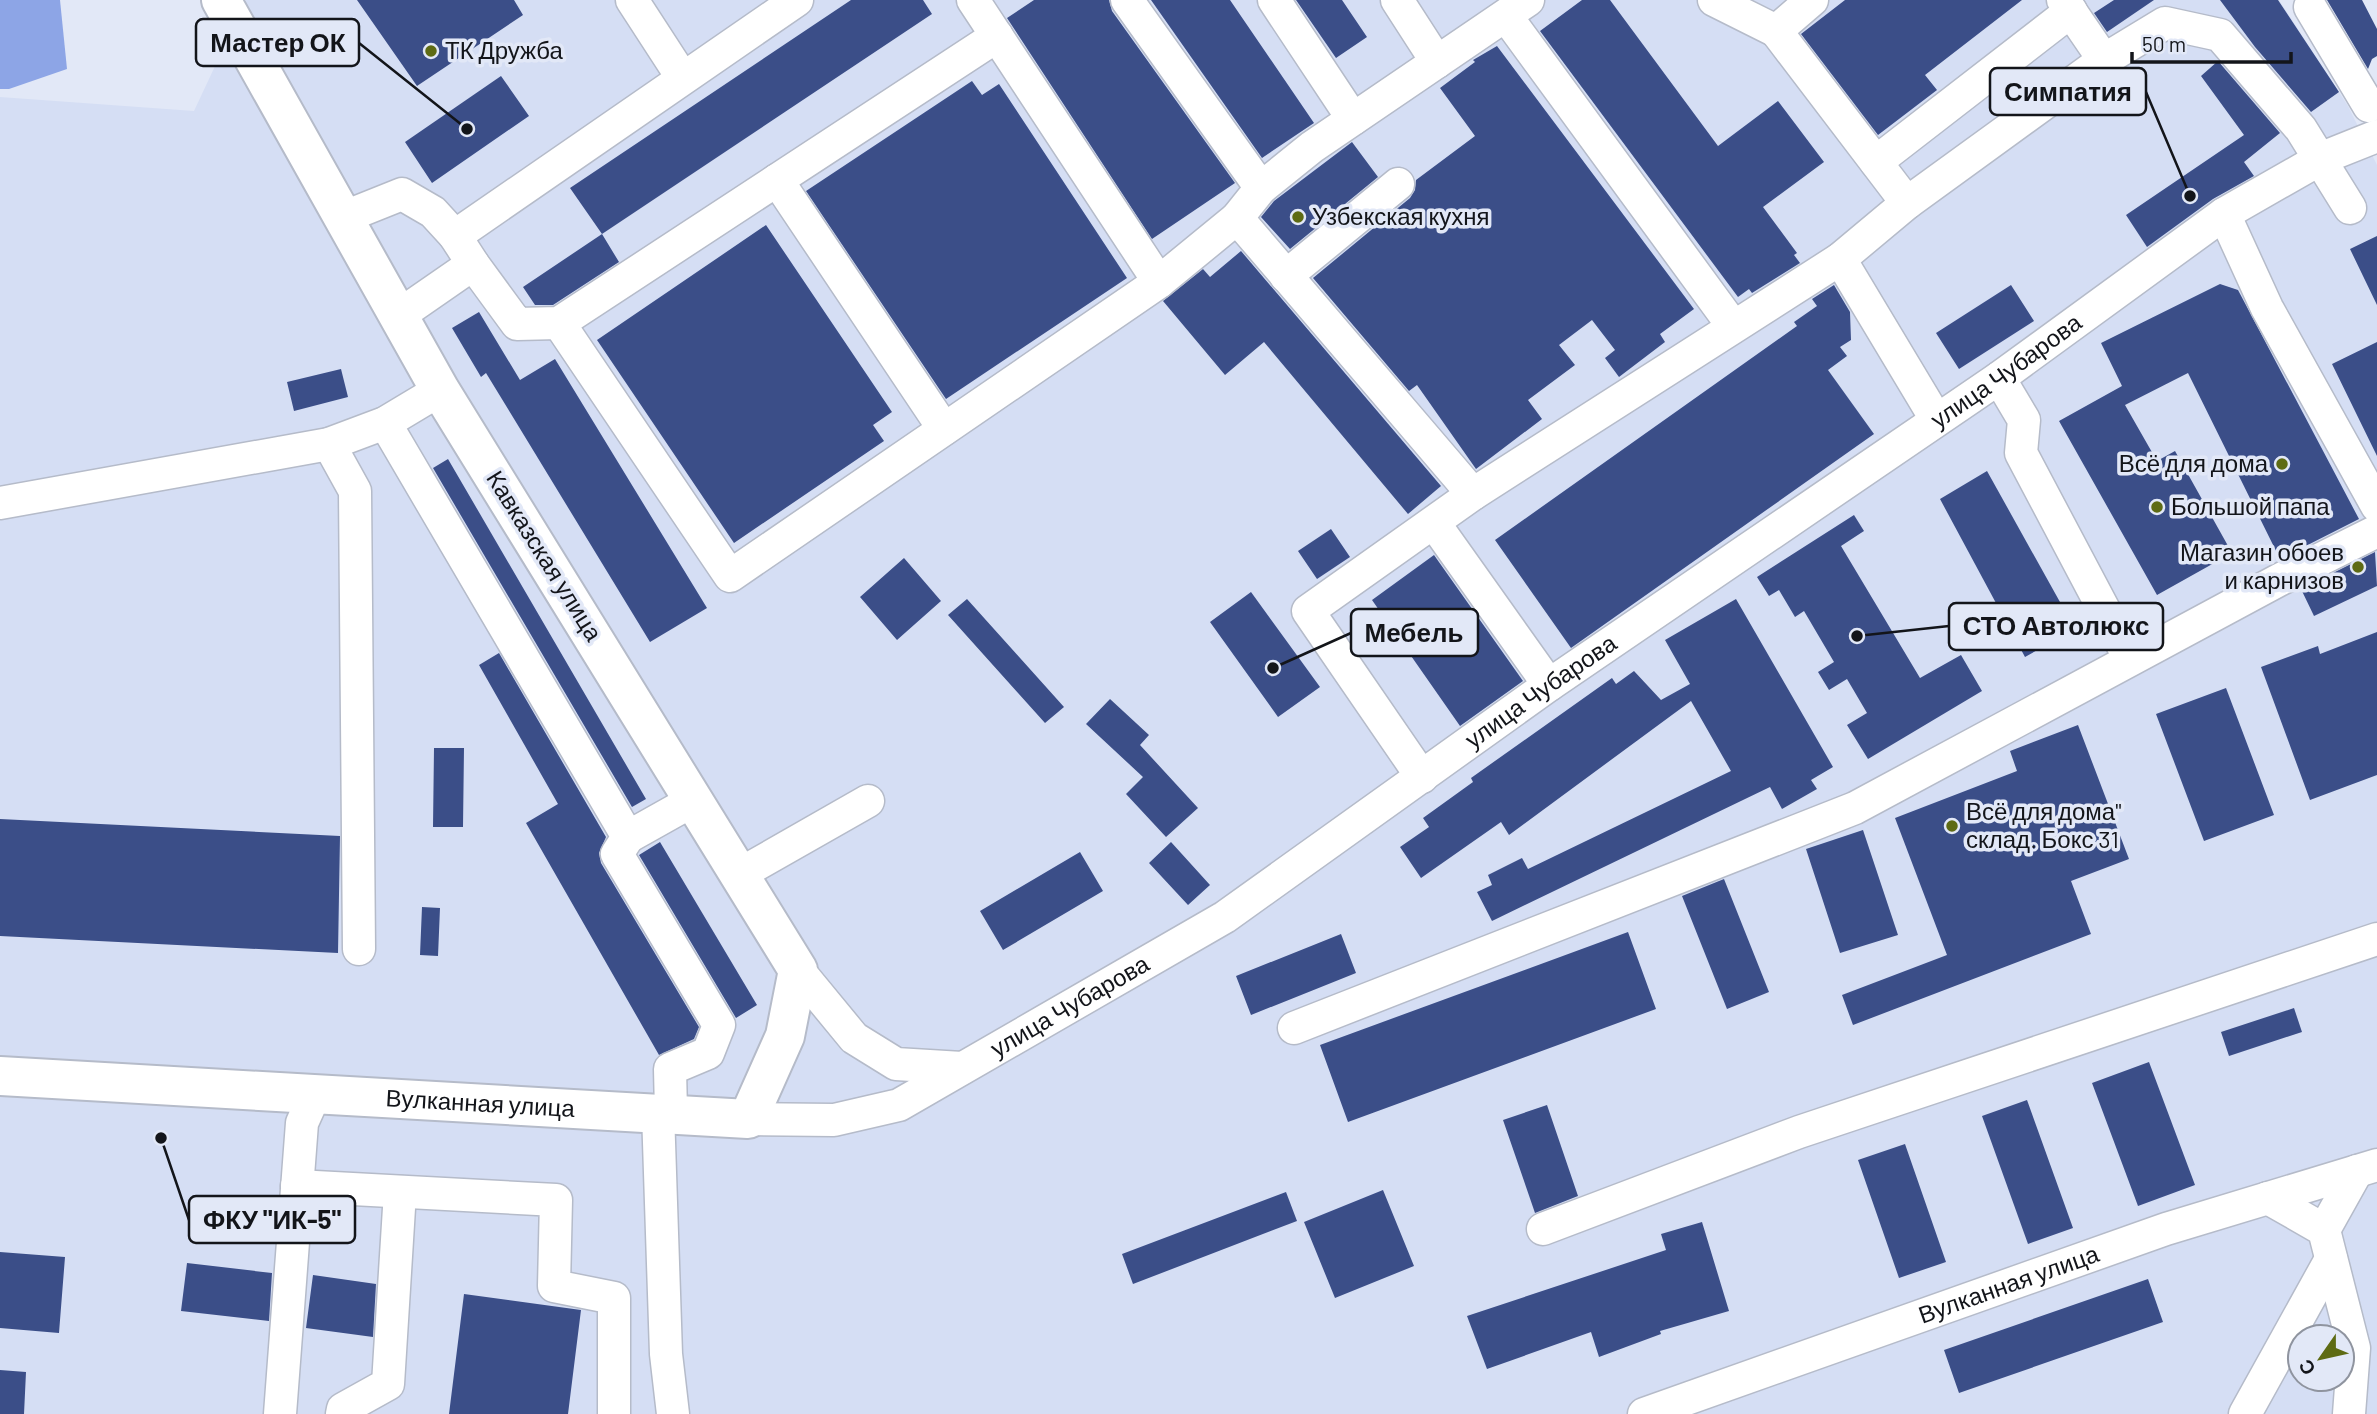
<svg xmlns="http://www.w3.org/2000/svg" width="2377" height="1414" font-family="Barlow,sans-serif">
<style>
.built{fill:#d5def4;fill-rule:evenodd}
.forest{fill:#8da5e6}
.building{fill:#3b4e88}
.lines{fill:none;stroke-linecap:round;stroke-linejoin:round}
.minor-casing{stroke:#b5bbc9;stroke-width:35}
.major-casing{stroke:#b5bbc9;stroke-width:42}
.minor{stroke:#fff;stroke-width:32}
.major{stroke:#fff;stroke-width:38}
.poi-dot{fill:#5e6b14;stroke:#e2e8f7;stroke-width:2.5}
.labels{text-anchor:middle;stroke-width:7;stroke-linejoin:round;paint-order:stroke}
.poi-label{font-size:24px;fill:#13151a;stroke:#e2e8f7;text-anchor:start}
.street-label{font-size:24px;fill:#13151a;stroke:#e2e8f7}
.leader{fill:none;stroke:#13151a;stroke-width:2.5}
.callout-dot{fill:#13151a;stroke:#e2e8f7;stroke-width:2.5}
.callout{fill:#e2e8f7;stroke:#13151a;stroke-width:2.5}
.callout-label{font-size:26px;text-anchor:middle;font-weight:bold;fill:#13151a}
</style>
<rect width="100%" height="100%" fill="#e2e8f7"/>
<path class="built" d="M246,0H2279L2348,106L2377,165V1414H0V97L194,111ZM2300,1337H2342V1379H2300Z"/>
<path class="forest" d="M0,0H60L67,69L9,89H0Z"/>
<path class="building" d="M357,0H514L523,15L417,86Z
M851,0H923L932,14L602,234L570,188Z
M1034,0H1109L1112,11L1235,183L1152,239L1007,18Z
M1151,0H1230L1314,123L1262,158Z
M1296,0H1342L1367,37L1336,58Z
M1582,0H1610L1718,146L1778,101L1824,162L1763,207L1797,253L1794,255L1800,263L1752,293L1749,289L1738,297L1540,31Z
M1845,0H2022L1925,75L1937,90L1878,135L1801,34Z
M2114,0H2154L2107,32L2094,13Z
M2220,0H2278L2339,92L2311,112L2255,47Z
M2327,0H2362L2377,29V56L2372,59L2368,69Z
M1497,46L1694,309L1660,334L1665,342L1619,377L1605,358L1615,350L1592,320L1559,345L1575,365L1528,400L1542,419L1476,469L1417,385L1409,391L1313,278L1410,198L1415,190L1416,180L1475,136L1440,88L1475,62L1473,60Z
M2218,61L2280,133L2244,162L2254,176L2213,199L2147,247L2126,215L2244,135L2201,76Z
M501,76L529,116L432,183L405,142Z
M972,81L982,95L999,84L1127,278L946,399L806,191Z
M1352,142L1378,177L1290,249L1261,217L1274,201Z
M766,225L892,412L873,425L884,441L734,543L597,340Z
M602,234L619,262L553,305H535L523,287Z
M2377,236V305L2350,249Z
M1241,251L1441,486L1408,514L1264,342L1225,375L1163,301L1203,269L1210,277Z
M2220,284L2238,290L2359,519L2280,559L2188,373L2125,405L2157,461L2175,451L2232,553L2157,595L2059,421L2122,386L2101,343Z
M1834,285L1850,312L1851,340L1840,347L1847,356L1828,370L1874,434L1571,648L1495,540L1797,326L1794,322L1817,306L1812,299Z
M2011,285L2034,321L1959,369L1936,333Z
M479,312L520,380L555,359L707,608L650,642L486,373L481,377L452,328Z
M2377,342V456L2332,364Z
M341,369L348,397L294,411L287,382Z
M448,459L646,799L632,807L433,468Z
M1987,471L2075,629L2025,657L1940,499Z
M1854,515L1864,531L1841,546L1920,678L1961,655L1982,691L1868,759L1847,725L1867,713L1847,679L1829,690L1818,672L1834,662L1804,611L1795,617L1779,590L1769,596L1757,577Z
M1331,529L1350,557L1317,579L1298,551Z
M2375,552L2377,586L2314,616L2301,589Z
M1434,555L1523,681L1460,726L1372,600Z
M904,558L941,601L897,640L860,597Z
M1251,592L1320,687L1278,717L1210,622Z
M967,599L1064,707L1045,723L948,615Z
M1736,599L1833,767L1811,780L1817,789L1782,809L1770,787L1492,921L1477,892L1492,885L1488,875L1522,858L1528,869L1731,771L1691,701L1509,835L1501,822L1421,878L1400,847L1429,827L1423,818L1473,782L1471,778L1612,678L1616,684L1634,671L1661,700L1690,684L1665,640Z
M2377,632V775L2310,800L2261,667L2318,646L2320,654Z
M499,653L606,837L599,853L601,863L699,1027L694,1039L659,1055L526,823L558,804L479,665Z
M2226,688L2274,815L2204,841L2156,714Z
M1110,699L1149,735L1140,745L1198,808L1166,837L1126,794L1143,777L1086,724Z
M2078,725L2129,859L2071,881L2091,934L1853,1025L1842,995L1947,955L1895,818L2017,771L2010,751Z
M434,748H464L463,827H433Z
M0,819L340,836L338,953L0,936Z
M1863,830L1898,935L1840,953L1806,849Z
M660,842L757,1005L736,1018L639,855Z
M1171,842L1210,885L1188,905L1149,863Z
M1080,852L1103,891L1003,950L980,911Z
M1724,879L1769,992L1727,1009L1682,896Z
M422,907L440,908L438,956L420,955Z
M1628,932L1656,1009L1348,1122L1320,1045Z
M1341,934L1356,973L1251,1015L1236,976Z
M2294,1008L2302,1032L2229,1056L2221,1032Z
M2149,1062L2195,1185L2138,1206L2092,1083Z
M2027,1100L2073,1228L2028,1244L1982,1116Z
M1547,1105L1578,1196L1535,1213L1503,1120Z
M1905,1144L1946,1262L1899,1278L1858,1160Z
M1383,1190L1414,1266L1335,1298L1304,1222Z
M1286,1192L1297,1221L1133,1284L1122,1254Z
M1702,1222L1729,1311L1660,1331L1661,1334L1599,1357L1591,1332L1487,1369L1467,1316L1666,1250L1661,1234Z
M0,1252L65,1257L59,1333L0,1328Z
M187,1263L272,1273L269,1321L181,1311Z
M313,1275L376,1284L373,1337L306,1328Z
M2148,1279L2163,1322L1959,1393L1944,1350Z
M464,1294L581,1310L568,1414H449Z
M0,1370L26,1372L24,1414H0Z"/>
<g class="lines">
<g class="minor-casing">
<g id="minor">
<path d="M632,0L682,77"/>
<path d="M973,0L1159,282L1237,218L1261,188L1312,147L1528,0"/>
<path d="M1127,0L1261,188"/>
<path d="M1274,0L1353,119"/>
<path d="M1397,0L1437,62"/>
<path d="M1714,0L1776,31L1812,0"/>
<path d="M2063,0L2104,60"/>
<path d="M2310,7L2369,106"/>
<path d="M1506,16L1733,326"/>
<path d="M1776,31L1907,203"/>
<path d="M1876,162L2071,11"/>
<path d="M777,180L944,429"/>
<path d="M2224,214L2267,308L2377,506"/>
<path d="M342,218L402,194L433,212L455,236"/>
<path d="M1237,218L1473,494L1840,259L1907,203L2104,60L2165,23L2220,35L2301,129L2350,208"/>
<path d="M1840,259L1936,419"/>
<path d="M473,264L455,236L797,0"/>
<path d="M1286,276L1398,184"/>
<path d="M398,316L473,264L517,324L559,323L997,36"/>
<path d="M559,323L730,576L1159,282"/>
<path d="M1999,378L2024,420L2021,453L2130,659"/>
<path d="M385,423L628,837L617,854L719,1025L708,1053L670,1069L671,1112"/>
<path d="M329,444L355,491L359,949"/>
<path d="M0,503L329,444L385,423L440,390"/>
<path d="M1434,523L1549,685"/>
<path d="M1422,777L1308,611L1473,494"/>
<path d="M628,837L694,800"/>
<path d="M740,874L868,801"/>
<path d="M798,970L854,1038L896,1064L962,1068"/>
<path d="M1294,1028L1855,808L2279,580L2377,531"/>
<path d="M658,1112L666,1354L673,1414"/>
<path id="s1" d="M748,1119L834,1120L899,1105L1225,917L1549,685L1999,378L2224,214L2322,158L2377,136"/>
<path d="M297,1186L556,1200L554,1286L614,1298V1414"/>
<path d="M2268,1198L2324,1230L2354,1348L2349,1414"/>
<path d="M1543,1229L1799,1132L2377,939"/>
<path d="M2324,1230L2357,1171"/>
<path d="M280,1414L302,1123L315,1094"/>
<path d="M342,1414L343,1409L388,1384L400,1192"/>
<path id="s2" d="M1644,1414L2166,1229L2377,1165"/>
<path d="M2245,1414L2331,1259"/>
</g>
</g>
<g class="major-casing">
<g id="major">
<path id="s3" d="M0,1076L748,1119L785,1036L798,970L440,390L221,0"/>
</g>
</g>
<use href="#minor" class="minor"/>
<use href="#major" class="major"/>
</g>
<g class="poi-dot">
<circle cx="431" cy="51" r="7"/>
<circle cx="1298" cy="217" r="7"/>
<circle cx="2282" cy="464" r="7"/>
<circle cx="2157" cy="507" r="7"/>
<circle cx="2358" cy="567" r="7"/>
<circle cx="1952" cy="826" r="7"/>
</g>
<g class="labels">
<g class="poi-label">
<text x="445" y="59">ТК Дружба</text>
<text x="1312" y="225">Узбекская кухня</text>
<text x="2268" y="472" text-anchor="end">Всё для дома</text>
<text x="2171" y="515">Большой папа</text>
<text x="2344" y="561" text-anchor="end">Магазин обоев<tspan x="2344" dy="28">и карнизов</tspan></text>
<text x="1966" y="820">Всё для дома"<tspan x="1966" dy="28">склад. Бокс 31</tspan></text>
</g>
<g class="street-label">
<text dy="8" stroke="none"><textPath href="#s1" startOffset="1482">улица Чубарова</textPath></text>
<text transform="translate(544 556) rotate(58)" y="8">Кавказская улица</text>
<text dy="8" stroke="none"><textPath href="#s1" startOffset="917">улица Чубарова</textPath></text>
<text dy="8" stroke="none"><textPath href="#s1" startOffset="350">улица Чубарова</textPath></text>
<text dy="8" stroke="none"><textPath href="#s3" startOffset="481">Вулканная улица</textPath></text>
<text dy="8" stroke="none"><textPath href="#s2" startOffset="387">Вулканная улица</textPath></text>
</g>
</g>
<path class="leader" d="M467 129L359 43M2190 196L2146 92M1857 636L1949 626M1273 668L1351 633M161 1138L189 1220"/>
<g class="callout-dot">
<circle cx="467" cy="129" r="7"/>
<circle cx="2190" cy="196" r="7"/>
<circle cx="1857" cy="636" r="7"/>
<circle cx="1273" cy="668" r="7"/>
<circle cx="161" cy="1138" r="7"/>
</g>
<g class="callout">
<rect x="196" y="19" width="163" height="47" rx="7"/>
<rect x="1990" y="68" width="156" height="47" rx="7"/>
<rect x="1949" y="603" width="214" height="47" rx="7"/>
<rect x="1351" y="609" width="127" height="47" rx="7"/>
<rect x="189" y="1196" width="166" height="47" rx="7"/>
</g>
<g class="callout-label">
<text x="278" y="52">Мастер ОК</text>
<text x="2068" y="101">Симпатия</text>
<text x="2056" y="635">СТО Автолюкс</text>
<text x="1414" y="642">Мебель</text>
<text x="272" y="1229">ФКУ "ИК-5"</text>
</g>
<g transform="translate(2321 1358) rotate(236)"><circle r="33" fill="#e2e8f7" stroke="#8f949f" stroke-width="2"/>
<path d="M0-5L12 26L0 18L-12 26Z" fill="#5e6b14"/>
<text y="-10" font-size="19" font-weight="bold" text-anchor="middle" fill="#13151a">С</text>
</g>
<path d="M2132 52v10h159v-10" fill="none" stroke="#13151a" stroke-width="3.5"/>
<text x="2142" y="52" font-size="21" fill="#13151a" stroke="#e2e8f7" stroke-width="5" paint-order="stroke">50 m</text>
</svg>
